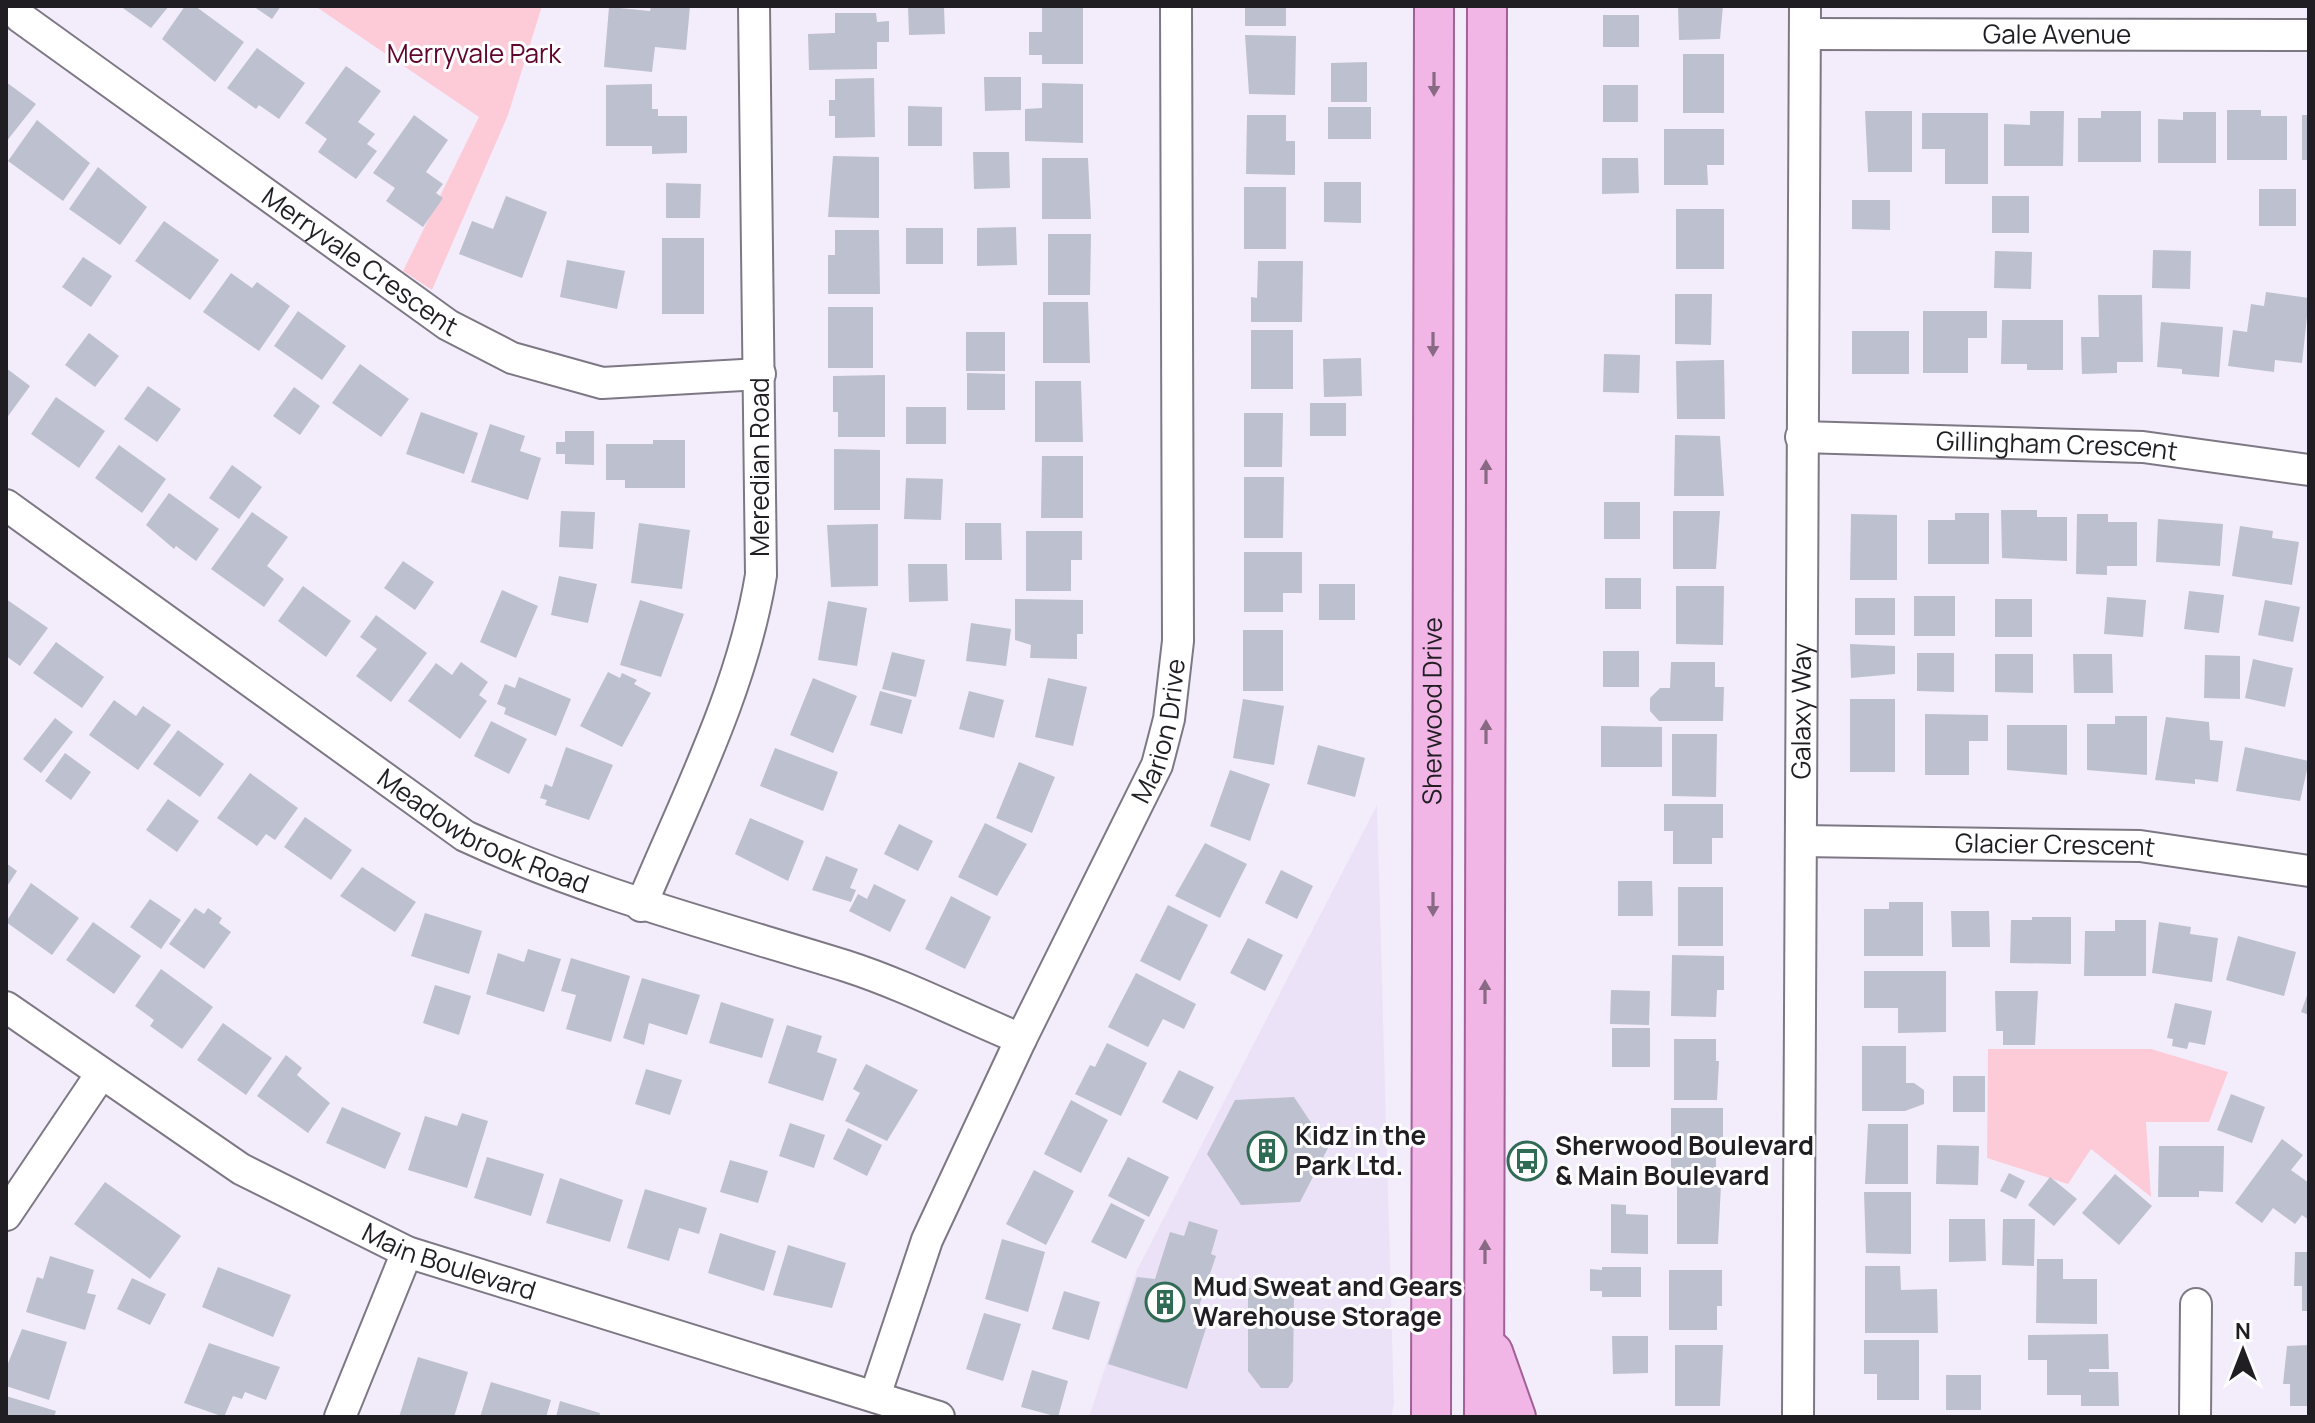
<svg xmlns="http://www.w3.org/2000/svg" width="2315" height="1423" font-family="Manrope,sans-serif">
<style>
.built{fill:#ece2f7}
.green{fill:#fdcbd8}
.building{fill:#bdc0ce}
.lines{fill:none;stroke-linecap:round;stroke-linejoin:round}
.minor-casing{stroke:#7e7885;stroke-width:34}
.major-casing{stroke:#a16097;stroke-width:42}
.minor{stroke:#fff;stroke-width:30}
.major{stroke:#f1b5e6;stroke-width:38}
.oneway{fill:#886a84}
.labels{text-anchor:middle;stroke-width:6;stroke-linejoin:round;paint-order:stroke}
.street-label{font-size:26px;fill:#201e23;stroke:#fdfdfd}
.park-label{font-size:26px;fill:#5e042d;stroke:#fdfdfd}
.poi-label{font-size:26px;font-weight:bold;fill:#201e23;stroke:#fdfdfd;text-anchor:start}
</style>
<rect width="100%" height="100%" fill="#f3edfb"/>
<path class="built" d="M1377,805L1394,1404L1391,1417H1089L1137,1270Z"/>
<path class="green" d="M315,6H542L508,115L432,290L403,271L479,117Z
M1988,1049H2151L2228,1072L2209,1122H2146L2151,1197L2091,1149L2068,1184L1987,1158Z"/>
<path class="building" d="M120,6H169L151,28Z
M185,6H195L244,42L215,82L162,39Z
M253,6H281L272,19Z
M651,6H690L686,50L655,47L652,72L604,67L609,7L650,11Z
M908,6H944L945,34L909,35Z
M1042,6H1083V64H1042V55H1029V32H1042Z
M1245,6H1286V26H1245Z
M1678,6H1723L1720,39L1679,40Z
M835,13H876L877,22L889,21V42H877V69L809,70L808,34L835,33Z
M1603,15H1639V47H1603Z
M1245,35L1296,36L1295,95L1249,94Z
M257,48L305,83L279,119L259,105L256,109L227,88Z
M1683,54H1724V113H1683Z
M1367,62V102H1331V63Z
M346,66L381,91L358,122L375,134L367,144L377,151L356,179L318,152L327,139L305,123Z
M984,77H1021V110L985,111Z
M874,78L875,137L835,138V116H829V100H835V79Z
M6,82L36,104L6,142Z
M1042,83L1083,84V143L1025,141V109L1042,108Z
M652,84V109H658V116H687V153L652,154V146H606V85Z
M1603,85H1638V122H1603Z
M908,106L942,107V146H908Z
M1328,107H1371V139H1328Z
M2227,110H2261V116H2287V160H2227Z
M1865,111H1912V172H1868Z
M2030,111H2064L2063,166H2004V124L2030,125Z
M2101,111H2141V162H2078V118H2101Z
M2183,112H2216V163H2158V119L2183,120Z
M1922,113H1988V184H1945V149H1922Z
M414,115L448,140L426,172L443,184L436,193L443,198L423,227L386,201L395,188L373,173Z
M1247,115H1286V141H1295V175L1246,174Z
M2302,115H2309V160H2302Z
M37,120L90,163L63,201L8,161Z
M1664,129H1724V165H1707L1708,185H1664Z
M973,152H1009L1010,188L974,189Z
M833,156L879,157V218L828,217Z
M1042,158H1088L1091,219H1042Z
M1602,158H1638L1639,193L1602,194Z
M98,167L147,207L120,245L69,209Z
M1324,182H1361V223L1324,222Z
M666,183L701,184L700,218H666Z
M1244,187H1286V249H1244Z
M2259,189H2296V226H2259Z
M506,196L547,212L522,278L459,254L472,221L493,229Z
M1992,196H2029V233H1992Z
M1852,200H1890V230L1852,229Z
M1676,209H1724V269H1676Z
M164,221L219,260L190,300L135,261Z
M1016,227L1017,265L977,266V228Z
M906,228H943V264H906Z
M835,230H879L880,294H828V255H835Z
M1048,234H1091L1090,295H1048Z
M662,238H704V314H662Z
M2153,250L2191,251L2190,289L2152,288Z
M1995,251L2032,252L2031,289L1994,288Z
M83,257L112,276L91,307L62,287Z
M567,260L625,271L617,309L560,297Z
M1258,261H1303L1302,322H1251V297L1257,298Z
M231,273L252,288L257,282L290,306L259,351L203,312Z
M2266,292L2309,298L2302,363L2275,360L2274,372L2228,366L2233,330L2247,332L2251,304L2264,306Z
M1675,294H1712L1711,345L1675,344Z
M2098,295H2142L2143,362H2117V373L2082,374L2081,337H2099Z
M1043,302H1088L1090,363H1043Z
M828,307H873V368H828Z
M298,311L346,346L322,380L274,346Z
M1923,311H1987V338H1968V373H1923Z
M2002,320H2063V370H2027V364H2001Z
M2161,322L2223,327L2219,377L2182,374V369L2157,367Z
M1251,330H1293V389H1251Z
M1852,331H1909V374H1852Z
M966,332H1005V371H966Z
M89,333L119,356L95,387L65,365Z
M1604,354L1640,355L1639,393L1603,392Z
M1361,358L1362,396L1324,397L1323,359Z
M1724,360L1725,419H1677L1676,361Z
M360,364L409,399L381,437L332,403Z
M6,368L30,386L6,419Z
M967,373L1005,374V410H967Z
M885,375V437H838V412H833V376Z
M1035,381H1081L1083,442H1035Z
M148,386L181,409L157,442L124,419Z
M294,387L320,406L300,435L273,416Z
M56,397L105,431L79,468L31,434Z
M1310,403H1346V436H1310Z
M906,407H946V444H906Z
M421,412L478,433L464,474L406,454Z
M1244,413H1283L1282,467H1244Z
M490,424L525,436L520,451L541,458L528,500L471,482Z
M565,431H594V465L565,464V454H556V442H565Z
M1675,435L1720,436L1724,496H1674Z
M653,440H685V488H625V480H606V444H653Z
M119,445L166,479L142,513L95,478Z
M834,449L880,450V510H834Z
M1042,456H1083V518H1041Z
M232,465L262,487L239,519L209,498Z
M1244,477H1284L1283,538H1244Z
M906,478L943,479L941,520L904,519Z
M169,493L219,529L196,561L176,546L174,549L146,525Z
M1604,502H1640V539H1604Z
M2001,510H2037V517H2067V561L2002,558Z
M561,511L595,512L593,549L559,547Z
M1673,511H1720L1716,569H1673Z
M252,512L288,537L267,566L284,579L264,607L211,569Z
M1955,513H1989V564H1928V520H1955Z
M1851,514L1897,515V580H1850Z
M2077,514H2108V522H2137V566H2107V575L2076,574Z
M2158,519L2223,524L2220,566L2156,562Z
M639,523L690,530L682,589L631,583Z
M965,523H1001L1002,560H965Z
M878,524V586L831,587L827,525Z
M2240,526L2273,531L2272,538L2299,542L2292,585L2232,576Z
M1026,531H1082V560H1071V591H1026Z
M1244,552H1302V593H1283V612H1244Z
M403,561L434,582L415,610L384,588Z
M908,564H947L948,601L909,602Z
M559,576L597,584L588,623L551,615Z
M1605,578H1641V609H1605Z
M1319,584H1355V620H1319Z
M303,586L351,621L326,657L278,621Z
M1676,586H1724L1723,645L1676,644Z
M502,590L538,606L516,658L480,642Z
M2189,591L2224,595L2219,633L2184,629Z
M1914,596H1955V636H1914Z
M2107,597L2146,600L2143,637L2104,634Z
M1855,598H1895V635H1855Z
M6,599L48,628L20,666L6,656Z
M1015,599L1083,600V634H1077V659L1030,658L1031,645L1015,640Z
M1995,599H2032V637H1995Z
M640,600L684,614L661,677L620,665Z
M2265,600L2300,607L2293,642L2258,635Z
M828,601L867,608L857,666L818,660Z
M376,615L427,653L391,702L356,676L377,649L360,637Z
M971,623L1011,629L1006,666L966,661Z
M1243,630H1283V691H1243Z
M56,642L104,677L82,708L33,673Z
M1850,644L1895,646V674L1851,678Z
M1603,651H1639V687H1603Z
M892,652L925,660L916,697L882,689Z
M1917,653H1954V692L1917,691Z
M1995,654H2033V693L1995,692Z
M2073,654H2112L2113,693H2074Z
M2205,655L2240,656V699L2204,698Z
M2253,659L2293,668L2285,707L2245,698Z
M461,662L488,682L479,695L487,701L460,739L408,701L436,663L452,675Z
M1671,662H1715V687H1724L1723,721H1659L1650,711V698L1660,688H1670Z
M608,672L620,678L622,673L637,680L634,684L651,693L622,747L580,726Z
M519,677L571,699L556,736L504,714L506,708L497,704L505,684L515,688Z
M813,678L857,696L833,753L790,735Z
M1048,678L1087,687L1073,746L1035,737Z
M880,691L912,700L902,734L870,725Z
M969,691L1004,700L994,738L959,729Z
M1243,699L1284,706L1274,765L1233,758Z
M1850,699H1895V772H1850Z
M114,700L136,716L143,706L171,725L138,770L89,735Z
M1925,714L1988,715V741H1969V775H1925Z
M2115,716H2147V775L2087,770V724H2115Z
M2166,717L2209,722L2210,740L2223,741L2218,782L2195,779V784L2155,780Z
M55,718L73,732L41,773L23,759Z
M491,721L527,739L509,774L474,756Z
M2007,725H2067V775L2007,770Z
M1601,726L1662,727V767H1601Z
M178,730L224,764L200,797L153,764Z
M1672,734H1717L1716,797L1672,796Z
M1318,745L1365,758L1355,797L1307,784Z
M566,747L613,765L589,820L545,805L547,800L540,798L545,784L552,787Z
M2245,747L2309,761L2300,801L2236,791Z
M775,748L838,772L823,811L760,786Z
M65,753L91,772L71,800L45,781Z
M1019,762L1055,777L1032,833L996,818Z
M1230,770L1270,784L1250,841L1210,826Z
M250,773L298,808L275,840L266,834L257,846L217,818Z
M168,799L199,821L177,852L146,830Z
M1664,804H1723V838H1712V864H1673V831H1664Z
M305,817L352,850L331,880L284,847Z
M750,818L804,841L788,881L735,854Z
M985,823L1027,844L997,896L958,877Z
M899,824L933,841L918,871L884,854Z
M1205,843L1247,864L1220,918L1175,896Z
M826,856L858,869L850,888L856,890L851,902L812,890Z
M6,863L17,871L6,888Z
M362,867L416,902L395,932L340,896Z
M1281,870L1313,886L1297,919L1265,903Z
M1618,881H1652L1653,916H1618Z
M31,883L79,918L52,955L6,922Z
M874,884L906,900L890,932L849,911L858,894L867,899Z
M1678,887H1723V946H1678Z
M951,896L991,917L965,969L925,949Z
M150,899L181,920L161,949L130,927Z
M1889,902H1923V956H1864V909H1889Z
M1168,905L1208,925L1180,981L1140,961Z
M195,908L204,914L208,908L222,918L219,923L231,932L204,969L169,944Z
M1951,911H1989L1990,947H1952Z
M425,913L482,931L469,974L411,956Z
M2032,917H2071V964L2010,963L2011,920H2032Z
M2115,920H2146V976H2084L2085,931H2115Z
M93,922L141,956L114,994L66,960Z
M2159,922L2191,927L2190,934L2218,938L2212,982L2152,973Z
M2238,936L2296,952L2284,996L2226,980Z
M1248,938L1283,955L1265,991L1230,973Z
M528,949L561,959L544,1012L486,994L498,953L524,962Z
M1672,955L1724,956V990H1717L1716,1017L1671,1016Z
M571,958L630,976L611,1042L566,1029L576,995L561,991Z
M161,969L213,1007L182,1049L150,1026L154,1020L135,1006Z
M1864,971H1946V1032L1898,1033V1008H1864Z
M1136,973L1196,1004L1184,1029L1163,1019L1148,1047L1108,1027Z
M642,978L700,995L687,1035L649,1023L644,1045L623,1038Z
M435,985L471,996L459,1035L423,1023Z
M1611,990L1650,991L1649,1025L1610,1024Z
M2309,990V1015L2301,1012Z
M1995,991H2038L2035,1045H2003V1031H1996Z
M721,1002L774,1019L762,1058L709,1043Z
M2175,1003L2212,1011L2205,1045L2189,1042L2187,1049L2172,1046L2173,1039L2167,1038Z
M223,1023L272,1058L246,1095L197,1060Z
M787,1025L822,1036L817,1052L837,1059L823,1101L768,1083Z
M1612,1028H1650V1067H1612Z
M1674,1039H1716V1061H1719L1717,1100H1674Z
M1107,1043L1147,1063L1121,1116L1075,1094L1090,1065L1095,1067Z
M1862,1046H1906V1083H1914L1924,1090V1104L1905,1111H1862Z
M286,1055L302,1068L297,1075L330,1103L308,1133L257,1096Z
M866,1064L918,1090L887,1141L845,1121L860,1093L853,1089Z
M646,1069L682,1080L670,1115L635,1104Z
M1179,1070L1214,1087L1197,1120L1162,1102Z
M1953,1076H1985V1112H1953Z
M2231,1094L2265,1107L2252,1143L2217,1130Z
M1294,1097L1328,1148L1300,1202L1241,1205L1207,1154L1235,1100Z
M1071,1100L1108,1120L1081,1173L1044,1154Z
M342,1107L401,1133L385,1169L326,1143Z
M1671,1108H1723V1140H1716V1169H1671Z
M462,1113L488,1121L467,1188L408,1170L425,1116L457,1126Z
M790,1123L825,1135L814,1168L779,1156Z
M1868,1124H1908V1184H1865Z
M848,1128L882,1145L867,1176L833,1159Z
M2282,1139L2303,1155L2291,1170L2309,1183V1220L2302,1215L2295,1224L2273,1208L2262,1223L2235,1203Z
M1937,1145L1979,1146L1978,1185L1936,1184Z
M2159,1146H2224L2223,1192L2199,1191V1197H2158Z
M487,1157L544,1174L531,1216L474,1198Z
M1128,1157L1169,1177L1149,1217L1108,1196Z
M730,1160L768,1171L758,1203L720,1192Z
M1034,1170L1074,1191L1046,1245L1006,1224Z
M2009,1173L2025,1181L2016,1199L2000,1191Z
M2115,1174L2152,1206L2119,1245L2082,1213Z
M2050,1177L2077,1199L2054,1226L2028,1205Z
M560,1178L623,1200L610,1242L546,1223Z
M105,1182L181,1236L150,1279L74,1224Z
M1677,1185H1721L1718,1244H1677Z
M645,1189L707,1208L699,1234L679,1228L669,1261L627,1248Z
M1864,1192H1911V1254L1866,1253Z
M1111,1203L1145,1220L1126,1259L1091,1242Z
M1611,1204L1626,1205V1214L1648,1215V1254L1611,1253Z
M1949,1219H1985L1986,1261L1949,1262Z
M2003,1219H2035L2034,1266L2002,1265Z
M1189,1221L1218,1230L1211,1254L1216,1256L1193,1324L1206,1328L1187,1389L1108,1364L1137,1277L1155,1279L1170,1232L1184,1236Z
M720,1233L776,1251L764,1291L708,1273Z
M1002,1239L1045,1252L1028,1312L985,1299Z
M788,1245L846,1263L832,1308L773,1295Z
M2295,1252H2309V1311H2302V1286H2294Z
M50,1256L94,1270L87,1293L96,1295L85,1330L26,1312L37,1277L43,1279Z
M2037,1259H2063V1279H2097V1324L2036,1323Z
M1865,1266H1900L1901,1290L1937,1289L1938,1333H1865Z
M218,1267L291,1295L273,1337L202,1307Z
M1602,1267H1641V1297H1602V1291H1590V1269L1602,1270Z
M1669,1270H1722V1306H1717V1330H1669Z
M132,1278L166,1294L150,1325L117,1309Z
M1248,1288H1294L1293,1381L1288,1388H1261L1248,1371Z
M1064,1291L1100,1302L1089,1340L1052,1329Z
M984,1313L1021,1324L1003,1381L966,1369Z
M22,1329L67,1342L49,1400L6,1386V1368Z
M2108,1334L2109,1369H2089V1372H2118L2119,1406H2081V1395H2047V1360H2028V1335Z
M1612,1336H1648V1373L1613,1374Z
M1864,1340H1919V1400H1877V1374H1864Z
M209,1343L280,1367L266,1400L245,1392L242,1399L233,1396L224,1417L184,1403Z
M1675,1345H1723L1720,1406H1675Z
M2309,1345V1406H2290V1384H2283L2287,1346Z
M418,1357L468,1372L454,1417H399Z
M1032,1370L1068,1381L1058,1417L1021,1407Z
M1946,1375H1981V1410H1946Z
M491,1382L551,1400L546,1417H480Z
M6,1396L56,1411L54,1417H6Z
M560,1401L600,1413L599,1417H556Z"/>
<g class="lines">
<g class="minor-casing">
<g id="minor">
<path id="s1" d="M13,6L20,17L448,325L512,358L602,383L760,374"/>
<path id="s2" d="M1805,34L2309,35"/>
<path id="s3" d="M1801,437L2143,447L2309,470"/>
<path id="s4" d="M6,505L465,836C588,893 717,926 846,966C905,985 963,1015 1021,1039"/>
<path id="s5" d="M1801,841L2140,846L2309,871"/>
<path d="M641,906C686,798 742,691 761,575L754,6"/>
<path id="s6" d="M6,1007L241,1169L407,1252L939,1417"/>
<path d="M6,1215L101,1074"/>
<path id="s7" d="M875,1396L927,1240L1021,1039L1157,765L1169,719L1178,641L1176,6"/>
<path d="M340,1417L407,1252"/>
<path id="s8" d="M1798,1417L1805,6"/>
<path d="M2195,1417L2196,1304"/>
</g>
</g>
<g class="major-casing">
<g id="major">
<path d="M1493,1352L1516,1417"/>
<path id="s9" d="M1431,1417L1434,6"/>
<path d="M1484,1417L1487,6"/>
</g>
</g>
<use href="#minor" class="minor"/>
<use href="#major" class="major"/>
</g>
<defs><path id="oneway-solid" d="M-6-.8H1V-3.2L6.5 0L1 3.2V.8H-6Z" transform="scale(2)"/></defs>
<g class="oneway">
<use href="#oneway-solid" transform="translate(1434 84) rotate(90)"/>
<use href="#oneway-solid" transform="translate(1433 344) rotate(90)"/>
<use href="#oneway-solid" transform="translate(1486 472) rotate(-90)"/>
<use href="#oneway-solid" transform="translate(1486 732) rotate(-90)"/>
<use href="#oneway-solid" transform="translate(1433 904) rotate(90)"/>
<use href="#oneway-solid" transform="translate(1485 992) rotate(-90)"/>
<use href="#oneway-solid" transform="translate(1485 1252) rotate(-90)"/>
</g>
<defs>
<g id="building-ring" transform="scale(2)"><circle r="9.5" fill="#fdfdfd" stroke="#306b55" stroke-width="1.5"/><path d="M-4-6H4V6H1V3H-1V6H-4ZM-2.5-4.3h1.7v1.8h-1.7ZM.8-4.3h1.7v1.8H.8ZM-2.5-1h1.7V.8h-1.7ZM.8-1h1.7V.8H.8Z" fill="#306b55"/></g>
<g id="bus-ring" transform="scale(2)"><circle r="9.5" fill="#fdfdfd" stroke="#306b55" stroke-width="1.5"/><path d="M-5-6H5V4H4V6H2V4H-2V6H-4V4H-5ZM-3.5-4V0h7V-4ZM-3.5 1.2v1.5H-2V1.2ZM2 1.2v1.5H3.5V1.2Z" fill="#306b55"/></g>
</defs>
<g fill-rule="evenodd">
<use href="#building-ring" x="1267" y="1151"/>
<use href="#bus-ring" x="1527" y="1161"/>
<use href="#building-ring" x="1165" y="1302"/>
</g>
<g class="labels">
<g class="street-label">
<text dy="9" stroke="none"><textPath href="#s2" startOffset="252">Gale Avenue</textPath></text>
<text dy="9" stroke="none"><textPath href="#s1" startOffset="432">Merryvale Crescent</textPath></text>
<text dy="9" stroke="none"><textPath href="#s3" startOffset="256">Gillingham Crescent</textPath></text>
<text transform="translate(760 467) rotate(-90)" y="9">Meredian Road</text>
<text dy="9" stroke="none"><textPath href="#s8" startOffset="706">Galaxy Way</textPath></text>
<text dy="9" stroke="none"><textPath href="#s9" startOffset="706">Sherwood Drive</textPath></text>
<text dy="9" stroke="none"><textPath href="#s7" startOffset="726">Marion Drive</textPath></text>
<text dy="9" stroke="none"><textPath href="#s4" startOffset="580">Meadowbrook Road</textPath></text>
<text dy="9" stroke="none"><textPath href="#s5" startOffset="254">Glacier Crescent</textPath></text>
<text dy="9" stroke="none"><textPath href="#s6" startOffset="514">Main Boulevard</textPath></text>
</g>
<g class="park-label">
<text x="474" y="63">Merryvale Park</text>
</g>
<g class="poi-label">
<text x="1295" y="1145">Kidz in the<tspan x="1295" dy="30">Park Ltd.</tspan></text>
<text x="1555" y="1155">Sherwood Boulevard<tspan x="1555" dy="30">&amp; Main Boulevard</tspan></text>
<text x="1193" y="1296">Mud Sweat and Gears<tspan x="1193" dy="30">Warehouse Storage</tspan></text>
</g>
</g>
<rect width="2315" height="1423" fill="none" stroke="#201e23" stroke-width="16"/>
<g transform="translate(2243 1351)" stroke="#fdfdfd" stroke-width="6" paint-order="stroke">
<path d="M0-6L14 30L0 20L-14 30Z" fill="#201e23"/>
<text y="-12" font-size="22" font-weight="bold" text-anchor="middle" fill="#201e23">N</text>
</g>
</svg>
